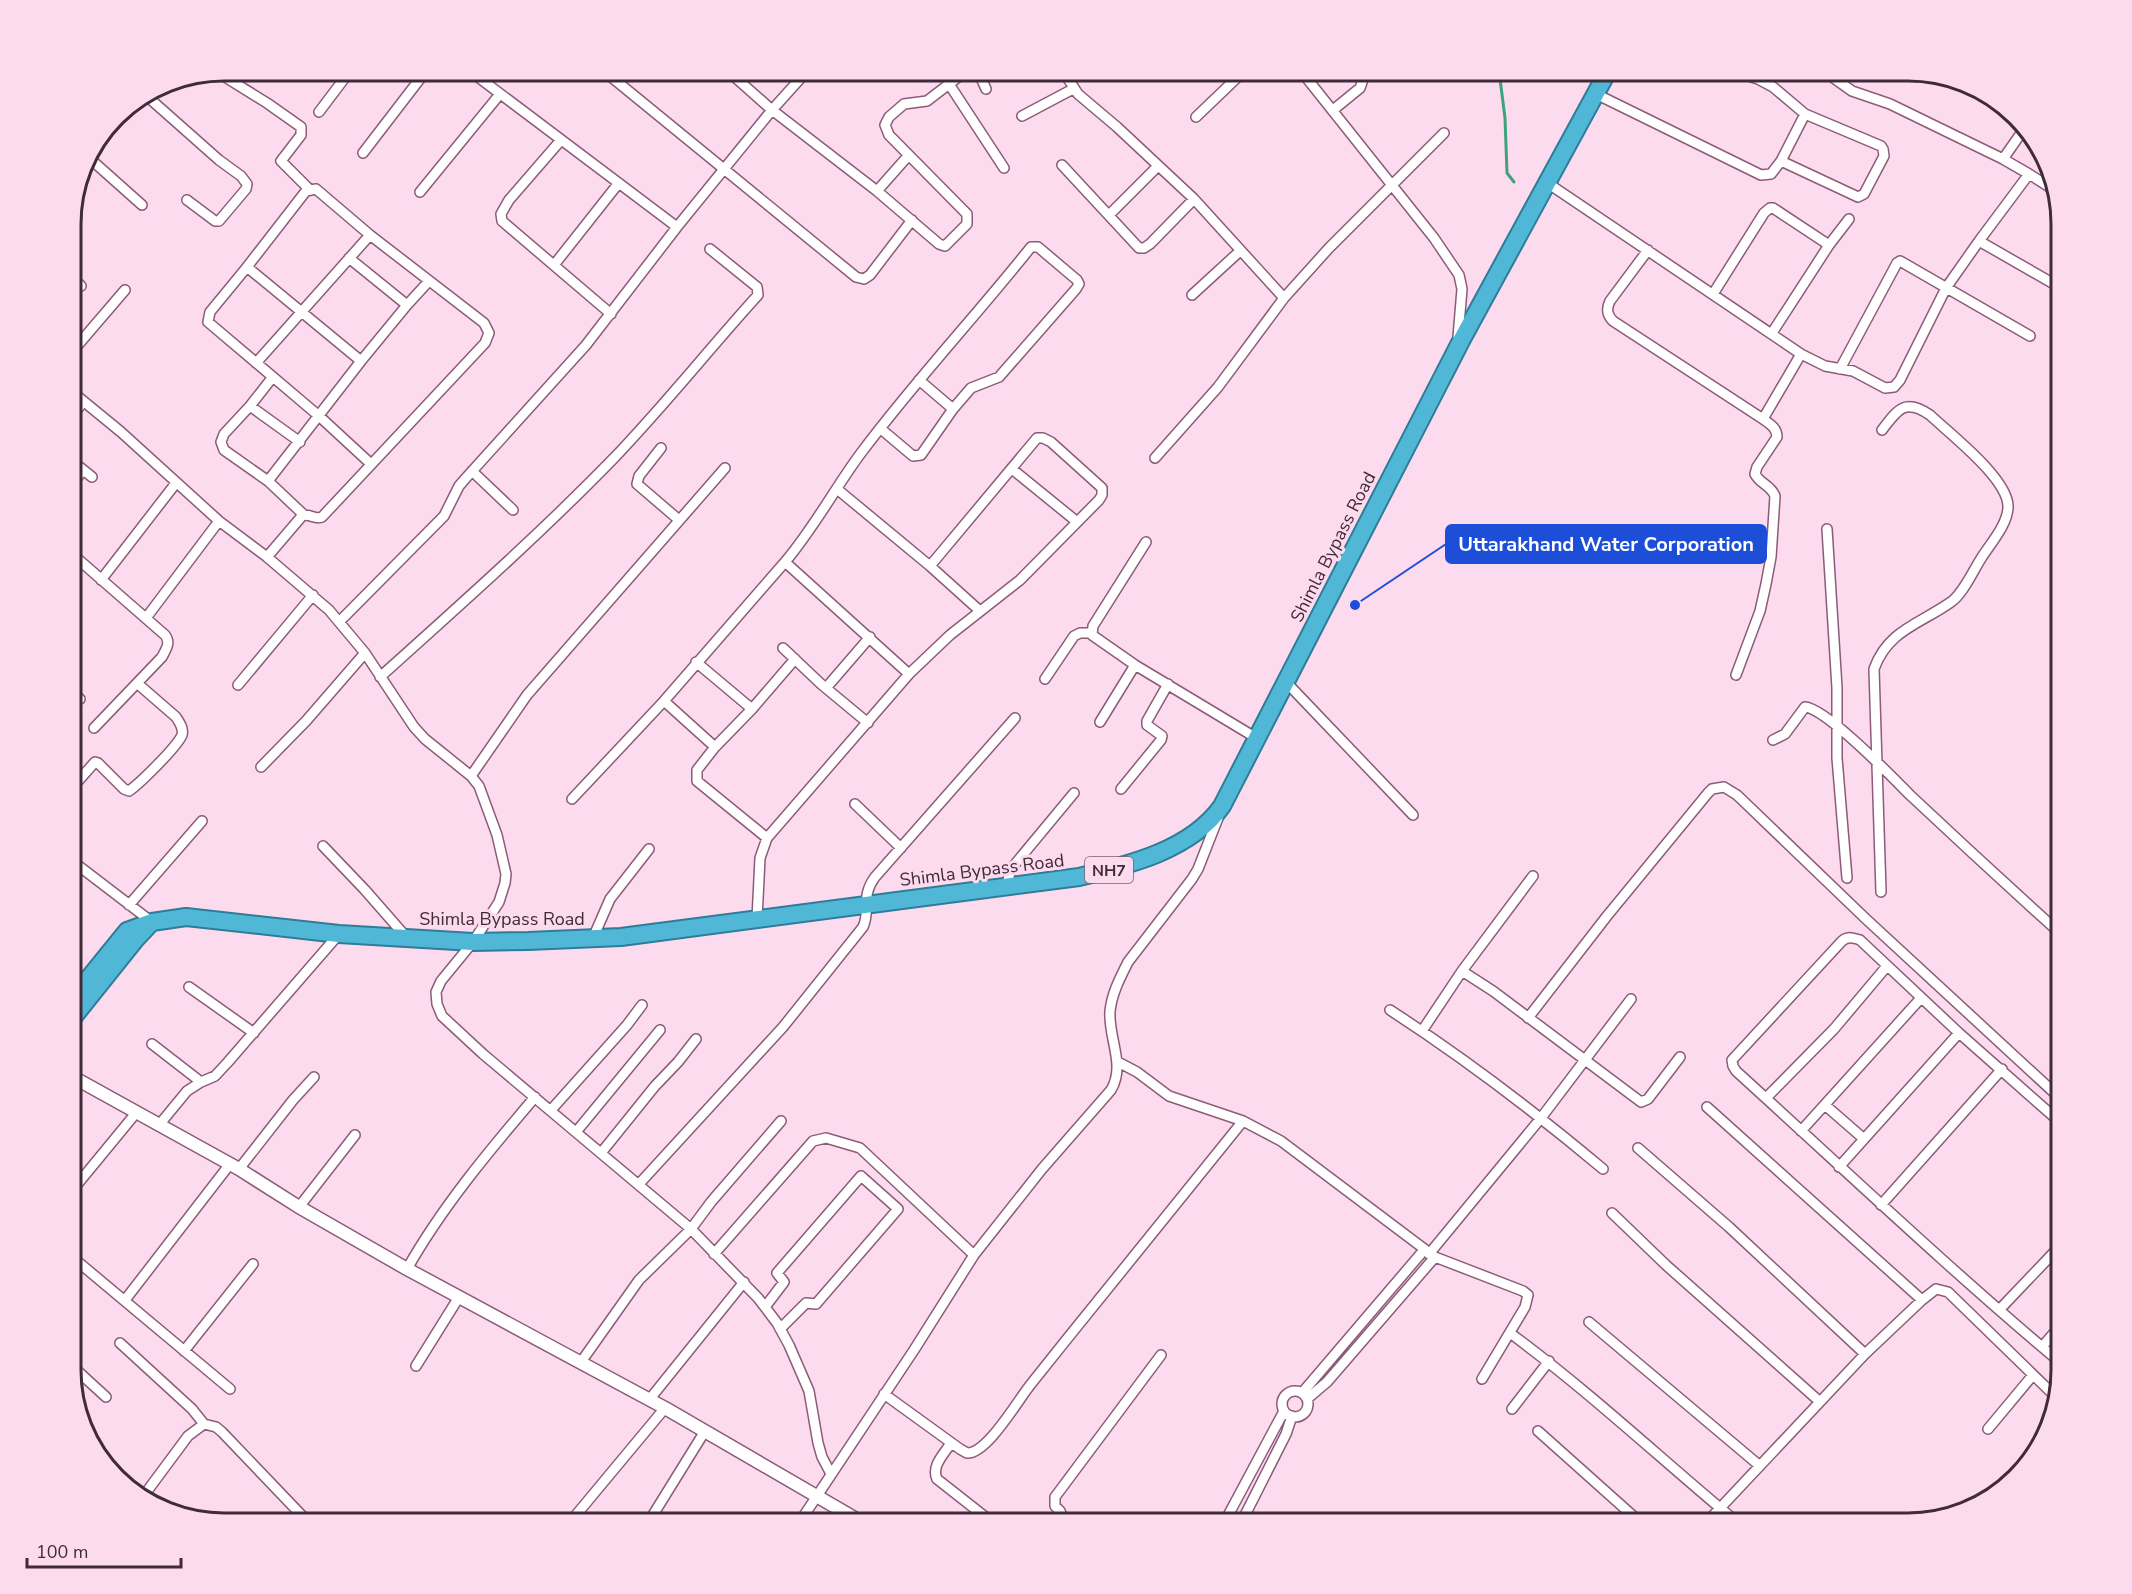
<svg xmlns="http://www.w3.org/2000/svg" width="2132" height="1594" font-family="'Nunito Sans',sans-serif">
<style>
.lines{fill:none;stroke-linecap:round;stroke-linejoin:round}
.stream{stroke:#3ca37c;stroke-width:3}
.minor-casing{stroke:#8c5b7a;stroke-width:12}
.tertiary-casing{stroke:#8c5b7a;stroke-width:15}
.trunk-casing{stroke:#2e7c98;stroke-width:20}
.minor{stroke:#fff;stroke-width:9}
.tertiary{stroke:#fff;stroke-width:12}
.trunk{stroke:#50b8d6;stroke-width:16}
.labels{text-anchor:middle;stroke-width:6;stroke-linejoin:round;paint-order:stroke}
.shield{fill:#fddbef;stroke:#79606f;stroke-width:1.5}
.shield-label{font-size:16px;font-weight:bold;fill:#402b38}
.street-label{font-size:18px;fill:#402b38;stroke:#fddbef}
.rim{fill:none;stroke:#402b38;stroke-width:3}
.leader{fill:none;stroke:#1d4ed8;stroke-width:2}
.callout-dot{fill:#1d4ed8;stroke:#fddbef;stroke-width:2}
.callout{fill:#1d4ed8;stroke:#1d4ed8;stroke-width:2}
.callout-label{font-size:20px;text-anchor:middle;font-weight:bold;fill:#fff}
</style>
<rect width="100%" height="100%" fill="#fddbef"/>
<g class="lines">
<path class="stream" d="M1499,71L1505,118L1507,173L1514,182"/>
<g class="minor-casing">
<path id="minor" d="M604,71L856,277L864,279L870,275L912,220
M728,71L772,110L807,71
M978,71L986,89
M1063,71L1078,94L1117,127L1194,199L1284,298
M1301,71L1434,238L1459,275L1462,289L1458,337
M1824,71L1852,91L1890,104L2003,159L2029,174
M217,72L267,103L301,127V135L281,161L309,189
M949,84L1004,168
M1596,94L1761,175L1771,174L1781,161L1858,197L1864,194L1884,156L1883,149L1881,146L1805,114L1773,87L1758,79L1732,71
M144,96L149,98L219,160L241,176L247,184L246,189L219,221H215L187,200
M1333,110L1360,88L1366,71
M319,112L350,71
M1022,116L1073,89
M1196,117L1244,71
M561,140L509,200L501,214L502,221L611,314
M363,153L426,71
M87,156L142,205
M2003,159L2024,129
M1781,161L1805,114
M1062,165L1139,248H1144L1150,244L1194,199
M1546,182L1801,354L1825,366L1853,371L1885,388L1894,387L1900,380L1946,288L1979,241L2061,288
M877,191L908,156
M420,192L500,94
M1109,215L1158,166
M677,227L772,110L877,191L939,244L945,246L967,224V214L889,135L885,125L889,117L904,104L927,101L966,71
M1979,241L2029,174L2054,190
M1648,250L1610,301C1606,309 1607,315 1613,321L1763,419L1801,354
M349,258L407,305
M554,265L618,184
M247,267L210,312L208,322L319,416L371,464
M71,276L81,286
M1713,294L1764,213L1770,208H1773L1829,245
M1192,295L1240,251
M1772,333L1829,245L1849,219
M71,353L125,290
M256,363L370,235
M1840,369L1897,263L1900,261L2030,336
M919,380L953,409
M71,391L121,432L219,521L267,557L329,610L365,653L414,727L425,739L471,776L479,786L497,835L506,874L505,883L499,902L473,942L441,981L436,992L437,1004L442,1016L483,1054L691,1229L758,1298L777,1323L789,1345L809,1391L818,1443L822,1457L831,1474
M250,406L300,442
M71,418L83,402
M661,448L639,476L637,484L679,520
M1155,458L1218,387L1284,298L1329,248L1444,133
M71,460L92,477
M1012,469L1076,521
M472,471L513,510
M268,481L224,450L221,442L224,434L250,406L272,378
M71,486L83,470
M837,489L930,566L980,611
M304,515L268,481L361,361
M1827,529L1837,688V758L1847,878
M1146,542L1093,626L1092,635L1135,665L1258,739
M71,553L165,635C171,643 166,649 162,657L94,728
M267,557L302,516C309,513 315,520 322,517L485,343L489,333L484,323L370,235L316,189L306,191L247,267L361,361L407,305L429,281
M785,562L909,674
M101,580L176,483
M146,618L219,521
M339,622L444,516L459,486L465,479L586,345L677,227L470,71
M783,648L821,684L868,723
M1736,675L1760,611L1766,584L1771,557L1775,496C1771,485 1760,484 1755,474L1757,467L1777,437C1777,428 1770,424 1763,419
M380,677C459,606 539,535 613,459C664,406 709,349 758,295L757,287L710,249
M1045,679L1074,636L1080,633H1091
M1286,682L1413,815
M238,685L313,595
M826,688L870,637
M71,691L80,699
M664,701L715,747L752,709L696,662
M752,709L795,659
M1100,722L1135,665
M1773,740L1785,734L1805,707C1827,709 1892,777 1910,795C1960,842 2010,888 2061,934
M715,747L697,770V781L767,838
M261,767L306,721L365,653
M471,776L527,695L725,468
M71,789L95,762L98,763L124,789L129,791C140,783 177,747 182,735C184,728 179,722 176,717L138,684
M1121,789L1161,740L1162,736L1147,725V721L1168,684
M572,799L664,701L785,562C814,528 835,488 861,453C915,381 976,316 1031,247H1038L1077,280L1079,284L1076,289L999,377L971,388L953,409L921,455L913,456L881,429
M855,804L901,848
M323,846L365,890L407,938
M71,860L152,922
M1006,888L1011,869L1074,793
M1881,892L1874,669C1888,630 1920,624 1951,602C1963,594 1974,569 1982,557C1991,543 2007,525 2008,508C2010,480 1951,435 1930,415C1905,398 1898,409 1882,430
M129,905L202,821
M757,919L760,858L767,838L909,674L950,635L1020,580L1099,500L1102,495V488L1051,442L1043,438H1037L930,566
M593,938L610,899L649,849
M1462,971L1493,991L1641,1102L1648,1099L1680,1057
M189,987L254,1033
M1390,1010C1464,1058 1535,1112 1603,1169
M1528,1018L1607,916L1708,793L1712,789L1724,787L1737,795L1866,919L2061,1099
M1422,1031L1462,971L1533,876
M152,1044L201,1082
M1118,1062L1137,1072L1169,1096L1243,1121L1281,1141L1435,1257L1523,1291L1528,1295L1525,1307L1482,1379
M1766,1098L1834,1029L1887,966
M1825,1105L1864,1139
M1707,1107L1922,1300
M551,1110L627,1025L642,1005
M2061,1123L1959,1033L1860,940C1854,938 1848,936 1842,941L1732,1060L1733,1066L1736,1071C1844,1169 1950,1270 2061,1363
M159,1125L187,1091L201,1082L215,1076L228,1062L339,934
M1801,1131L1921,998
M576,1132L660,1030
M1638,1148L1729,1227L1865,1354
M601,1153L655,1086L678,1062L696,1039
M1839,1167L1959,1033
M239,1169L293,1100L314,1077
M639,1184L783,1027L863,927C871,911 860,897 875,877L1015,718
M71,1192L136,1113
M1881,1205L2002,1069
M299,1207L355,1135
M1612,1213L1666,1265L1819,1401
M714,1254L813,1141L826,1138L860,1148L974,1255
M1429,1254L1541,1118L1631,999
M71,1256L230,1389
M407,1269C442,1207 489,1151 535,1097
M125,1300L230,1164
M765,1307L784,1282L777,1273L861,1176L898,1209L816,1304L806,1303L780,1329
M2000,1309L2061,1245
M1589,1322L1760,1466
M1510,1333C1590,1392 1662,1460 1738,1523
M120,1343L192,1409L204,1424
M2042,1347L2061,1325
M184,1351L253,1264
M581,1362L639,1280L691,1229L711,1202L781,1121
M71,1365L106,1397
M416,1366L459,1297
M1282 1404a13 13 0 1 1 26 0a13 13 0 1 1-26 0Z
M1302,1393L1424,1250
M884,1394L960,1449L967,1453C987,1454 1018,1400 1031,1384C1101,1296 1172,1209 1243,1121
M1307,1399L1327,1382L1435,1257
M649,1400L744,1282
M1512,1409L1549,1361
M1988,1429L2033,1375
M1538,1431L1641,1523
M951,1443C944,1454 931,1466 937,1479L993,1523
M142,1498L188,1436L204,1424L216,1427L222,1432L309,1523
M576,1515L665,1408
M648,1523L705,1431
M799,1523L914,1350L974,1255L1042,1169L1111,1090C1126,1065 1108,1038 1110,1011C1112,993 1120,978 1128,962L1192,879L1198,869L1218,818
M1065,1523L1060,1511L1055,1506V1497L1161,1355
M1224,1523L1284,1411
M1241,1523L1286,1434L1292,1416
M1706,1523L1865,1354L1922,1300L1936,1289L1948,1292L2057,1398"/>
</g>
<g class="tertiary-casing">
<path id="tertiary" d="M71,1076L239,1169L299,1207L407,1269L665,1408L863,1523"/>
</g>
<g class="trunk-casing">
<path id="trunk" d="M71,1000L127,931L152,922L186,917L339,934L473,942L528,941L621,937L1079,877C1129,865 1191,850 1222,806L1462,339L1608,71
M71,1020L135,940L151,923"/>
</g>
<use href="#minor" class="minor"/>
<use href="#tertiary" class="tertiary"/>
<use href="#trunk" class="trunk"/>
</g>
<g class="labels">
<rect class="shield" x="1085" y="857" width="48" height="26" rx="4.5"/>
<g class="shield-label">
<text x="1109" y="876">NH7</text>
</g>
<g class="street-label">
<text transform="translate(1333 547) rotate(-63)" y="6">Shimla Bypass Road</text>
<text transform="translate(982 870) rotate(-7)" y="6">Shimla Bypass Road</text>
<text x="502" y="925">Shimla Bypass Road</text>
</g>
</g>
<path d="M0 0H2132V1594H0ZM224 81H1908A143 143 0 0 1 2051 224V1370A143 143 0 0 1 1908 1513H224A143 143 0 0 1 81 1370V224A143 143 0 0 1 224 81Z" fill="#fddbef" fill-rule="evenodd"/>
<path class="rim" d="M224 81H1908A143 143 0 0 1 2051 224V1370A143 143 0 0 1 1908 1513H224A143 143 0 0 1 81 1370V224A143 143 0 0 1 224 81Z"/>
<path class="leader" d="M1355 605L1446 544"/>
<circle class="callout-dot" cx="1355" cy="605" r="6"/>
<rect class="callout" x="1446" y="525" width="320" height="38" rx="6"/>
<g class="callout-label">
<text x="1606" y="551">Uttarakhand Water Corporation</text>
</g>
<path d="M27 1558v9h154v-9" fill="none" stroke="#402b38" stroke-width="3"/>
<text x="36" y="1558" font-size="18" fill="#402b38" stroke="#fddbef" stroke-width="4.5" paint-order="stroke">100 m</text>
</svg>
